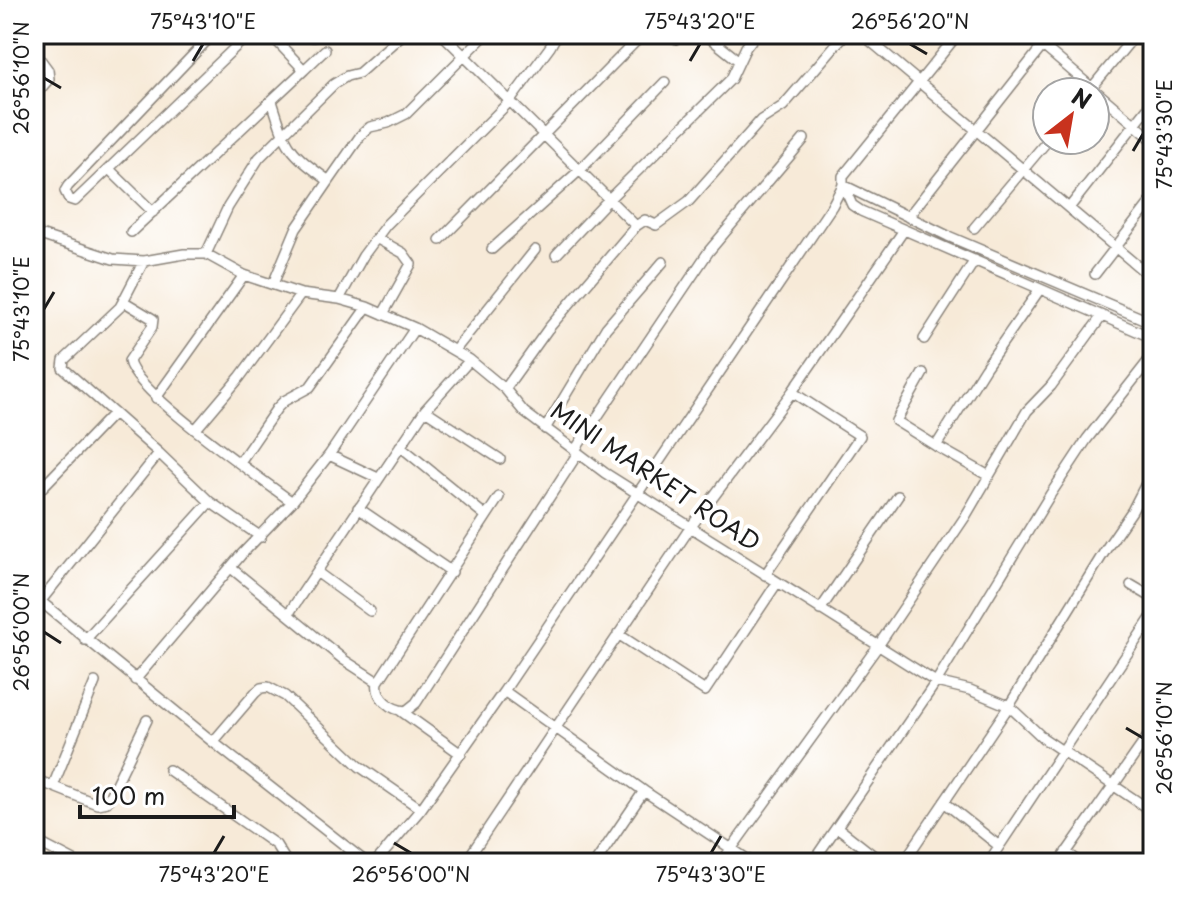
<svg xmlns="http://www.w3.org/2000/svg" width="1187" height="897" font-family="'Playpen Sans',sans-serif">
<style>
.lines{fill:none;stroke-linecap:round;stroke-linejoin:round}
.street-casing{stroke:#8a837a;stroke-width:12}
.street{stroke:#fff;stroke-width:9}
.ticks{fill:none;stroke:#1c1c1c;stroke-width:3}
.labels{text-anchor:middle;stroke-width:8;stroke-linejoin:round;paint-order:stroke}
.street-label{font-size:24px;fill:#1c1c1c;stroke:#fff}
.neatline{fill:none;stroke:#1c1c1c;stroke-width:3}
.ticks-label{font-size:20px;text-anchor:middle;fill:#1c1c1c}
</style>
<rect width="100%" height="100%" fill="#fff"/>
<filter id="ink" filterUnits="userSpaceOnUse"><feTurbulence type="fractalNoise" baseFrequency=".0125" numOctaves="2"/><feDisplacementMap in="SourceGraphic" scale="16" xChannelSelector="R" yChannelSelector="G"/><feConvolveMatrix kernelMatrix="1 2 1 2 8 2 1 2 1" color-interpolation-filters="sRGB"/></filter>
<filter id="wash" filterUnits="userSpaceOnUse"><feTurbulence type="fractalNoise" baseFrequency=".006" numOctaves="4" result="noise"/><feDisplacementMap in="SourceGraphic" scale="32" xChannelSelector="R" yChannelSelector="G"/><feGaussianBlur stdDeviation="1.8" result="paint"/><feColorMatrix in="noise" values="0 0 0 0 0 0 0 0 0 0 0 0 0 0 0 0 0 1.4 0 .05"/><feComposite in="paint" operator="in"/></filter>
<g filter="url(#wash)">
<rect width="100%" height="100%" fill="#f7ead8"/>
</g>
<g filter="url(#ink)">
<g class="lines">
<g class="street-casing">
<path id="street" d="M213,34L68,186L65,191L69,199L75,201L249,34
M442,34L636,226
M670,34L676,39L680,34
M705,34L739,61
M862,34L1153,279
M1029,34L1153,140
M313,37L316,34
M34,51L48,70L49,79L34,96
M304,70L325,50
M1090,90L1136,34
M272,101C287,149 288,151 329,181L296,229L273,284
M109,169L153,212
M329,181L361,135L370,127L388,123L406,114L486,34
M843,185L852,205L861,211L1153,338
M843,185L948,236L1153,323
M1069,208L1153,101
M908,217L1052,34
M974,228L1048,140
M131,232L304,70L270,34
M34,233L113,259L144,261L184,254H206L244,275L301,294L339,299L367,307L415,328L470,360L505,389L524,412L605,473L936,682L970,690L1009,706L1043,738L1153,812
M376,238L403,253L411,264L383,314
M440,240L643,34
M492,249L580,170L665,82
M206,254L228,207L259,158L334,84L347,76L359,73L403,34
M556,255L609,199L731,79L746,47L756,34
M144,261L120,307L64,360L63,368L159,453L210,502L261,537
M1095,274L1153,199
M1149,297L1153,292
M339,299L363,256L386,225L510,101L550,47L557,34
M123,301L153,319L152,327L129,361C134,392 262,479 292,502
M924,339L975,260
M455,350L535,250
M923,373L896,421L936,446
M505,389L548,329L636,226L645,220L656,225L689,201L761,120L783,106L845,34
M156,398L244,275
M425,410L500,459
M196,429L240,377L301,294
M545,429L606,328L663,262
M400,446L486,516
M575,450L709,251L804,139
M329,455L378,478
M240,462L277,408L284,401L310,387L367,307
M989,476L936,446L985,368L1040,289
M34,496L114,413
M358,508L452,572
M231,568L344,660L378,682C375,698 391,710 406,711L416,703L578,453
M318,573L370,611
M765,575L860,436L792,392
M1131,585L1153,598
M34,596L213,742
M40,602L159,453
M820,610L898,496
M289,613L425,410L470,360
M618,634L705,691L777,583
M85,640L210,502
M135,680L241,555L292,502L329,455L415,328
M378,682L499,497
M504,691L832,206L843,185V176L958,34
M401,711L461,754
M169,770L276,845L284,858L282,863
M34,779L97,804L107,802L147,720
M53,786L95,682
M944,802L999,846
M837,827L883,863
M34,840L78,863
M1066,852L1081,863
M367,863L213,742L255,693L261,688L268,687L285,696L359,766L421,809
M375,863L421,809L504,691L644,791
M465,863L690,528L792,392L904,230
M595,863L644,791L753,863
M721,863L878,646L965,517L1027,411L1051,386L1102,316
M812,863L936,682L1050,495L1087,439L1153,355
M903,863L1009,706L1108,546L1132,511L1153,470
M988,863L1153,615
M1059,863L1153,729"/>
</g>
<use href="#street" class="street"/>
</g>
</g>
<path class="ticks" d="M910,44L927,54M193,61L203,44M690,61L700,44M44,78L61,88M1133,151L1143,134M44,309L54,292M44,632L61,643M1126,728L1143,738M394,843L411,853M214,853L224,836M711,853L721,836"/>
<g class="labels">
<g class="street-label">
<text transform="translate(655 477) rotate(34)" y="8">MINI MARKET ROAD</text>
</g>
</g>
<rect width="1187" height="897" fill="none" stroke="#fff" stroke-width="88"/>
<g transform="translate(1071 116) rotate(31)"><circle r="38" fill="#ffffff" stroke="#a4a4a4" stroke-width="2"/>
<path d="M0-6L14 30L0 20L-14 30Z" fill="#c8321e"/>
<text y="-12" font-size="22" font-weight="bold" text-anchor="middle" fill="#1c1c1c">N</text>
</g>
<path d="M80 805v12h154v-12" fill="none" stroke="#1c1c1c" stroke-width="4"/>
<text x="92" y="805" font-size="24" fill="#1c1c1c" stroke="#ffffff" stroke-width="6" paint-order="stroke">100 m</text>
<rect x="44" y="44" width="1099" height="809" class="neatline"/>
<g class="ticks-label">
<text x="203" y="29">75°43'10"E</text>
<text x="700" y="29">75°43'20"E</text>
<text x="910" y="29">26°56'20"N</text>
<text transform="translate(22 78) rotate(-90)" y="7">26°56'10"N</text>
<text transform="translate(1165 134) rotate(-90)" y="7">75°43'30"E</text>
<text transform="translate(22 309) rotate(-90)" y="7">75°43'10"E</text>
<text transform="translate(22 632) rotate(-90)" y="7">26°56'00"N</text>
<text transform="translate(1165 738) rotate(-90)" y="7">26°56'10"N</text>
<text x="214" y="882">75°43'20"E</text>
<text x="411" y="882">26°56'00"N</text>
<text x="711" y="882">75°43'30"E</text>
</g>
</svg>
